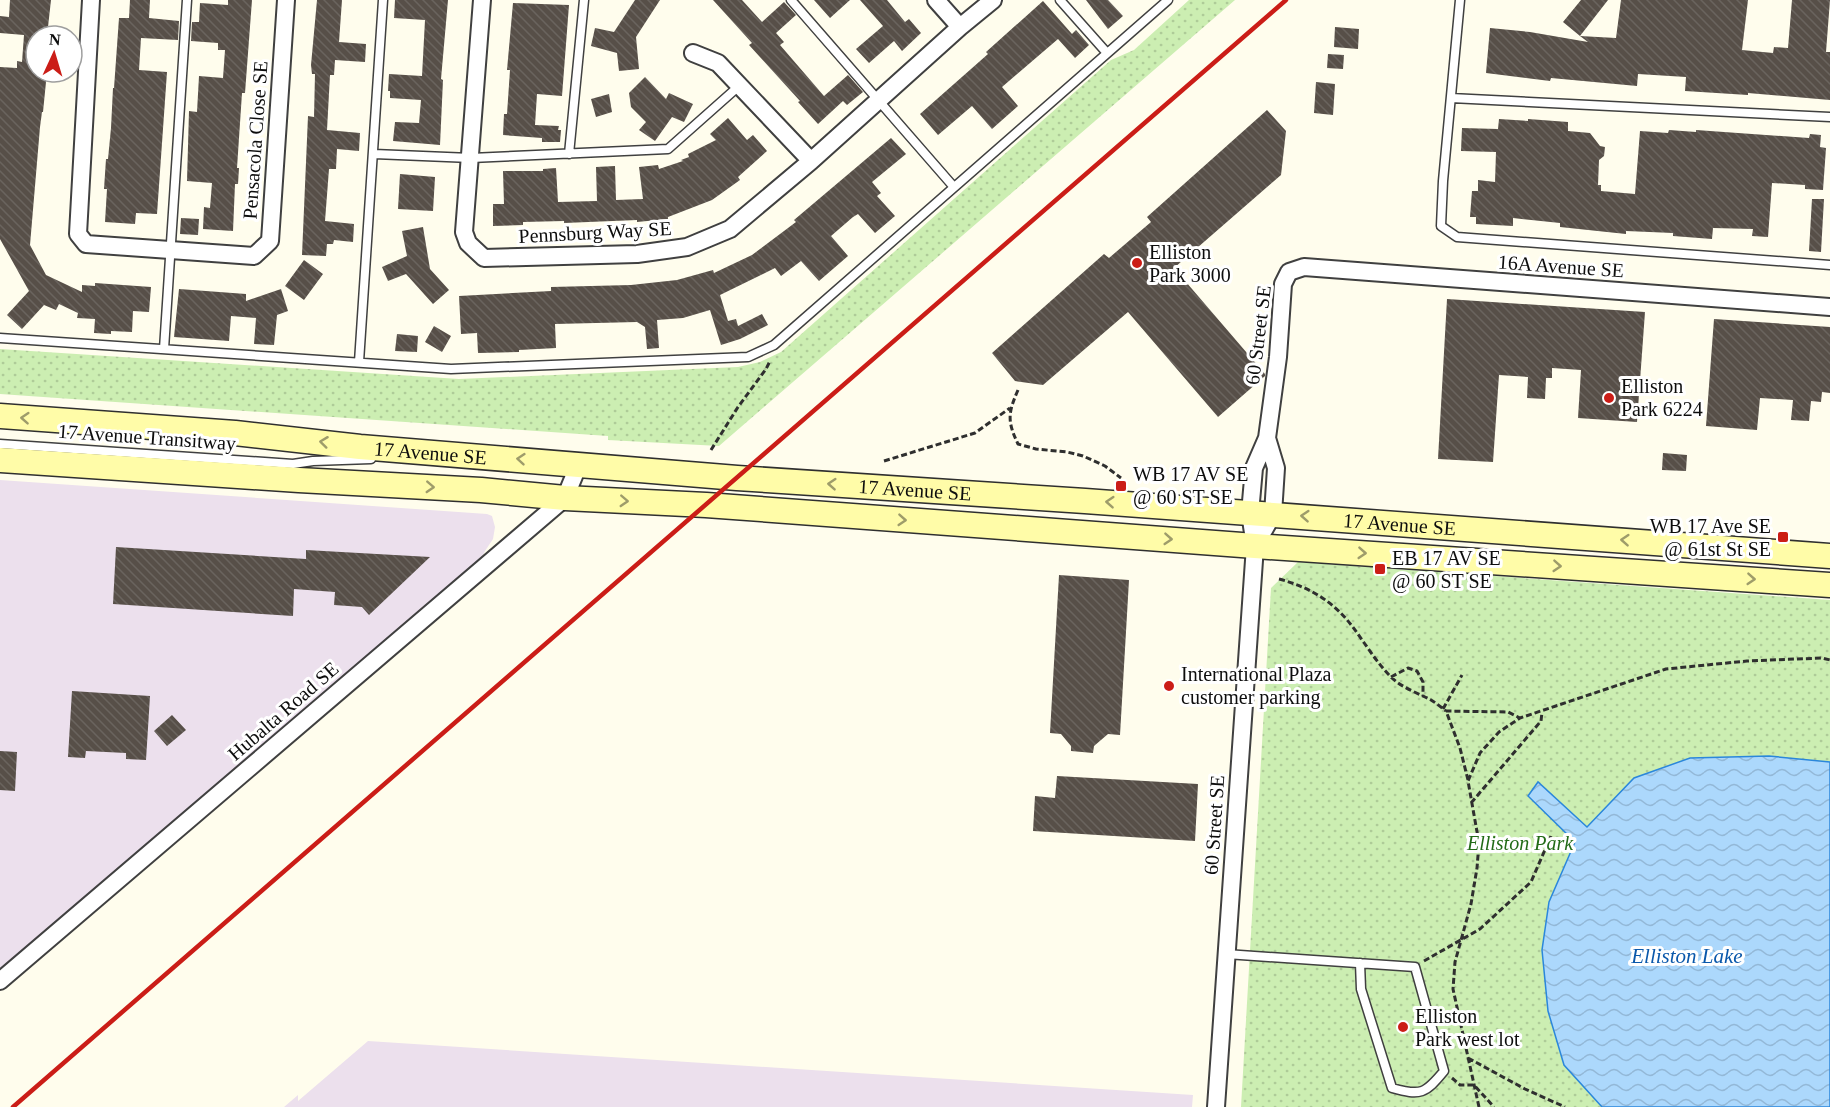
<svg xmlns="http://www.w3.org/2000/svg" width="1830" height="1107" font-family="'Times New Roman',serif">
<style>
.industrial{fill:#ece0ed}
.green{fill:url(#green-dots)}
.water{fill:url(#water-waves);stroke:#2b87db;stroke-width:1.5}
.building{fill:url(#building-back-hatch)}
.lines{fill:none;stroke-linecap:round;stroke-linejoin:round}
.service-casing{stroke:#404040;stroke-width:11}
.minor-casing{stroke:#404040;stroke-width:20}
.secondary-casing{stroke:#2f2f2f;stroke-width:27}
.path{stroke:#2f2f2f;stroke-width:3;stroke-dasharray:6 3;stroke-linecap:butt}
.service{stroke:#fff;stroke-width:8}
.minor{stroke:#fff;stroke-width:16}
.secondary{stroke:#fffca8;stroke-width:24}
.rail{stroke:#cb1d17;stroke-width:4.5}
.oneway{stroke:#9e9c6a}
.poi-dot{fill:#cb1d17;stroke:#fff;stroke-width:2}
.labels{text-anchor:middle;stroke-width:6;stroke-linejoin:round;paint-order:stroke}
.street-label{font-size:20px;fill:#0d0d0d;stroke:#fff}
.poi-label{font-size:20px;fill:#0d0d0d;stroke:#fff;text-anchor:start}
.park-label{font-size:20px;font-style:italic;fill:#226b17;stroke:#fff}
.water-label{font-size:21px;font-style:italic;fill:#0a58ab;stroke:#fff}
</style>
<defs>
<pattern id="green-dots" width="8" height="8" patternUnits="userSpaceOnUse" patternTransform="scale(1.5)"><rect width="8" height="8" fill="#cceeb2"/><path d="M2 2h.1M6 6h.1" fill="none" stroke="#aecb98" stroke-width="1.8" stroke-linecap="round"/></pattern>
<pattern id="water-waves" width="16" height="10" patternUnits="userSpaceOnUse" patternTransform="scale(1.5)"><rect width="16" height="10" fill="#acd8fc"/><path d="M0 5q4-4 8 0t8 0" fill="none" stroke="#93b8d7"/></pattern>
<pattern id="building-back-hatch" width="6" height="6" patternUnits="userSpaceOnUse" patternTransform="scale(1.5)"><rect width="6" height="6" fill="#574f48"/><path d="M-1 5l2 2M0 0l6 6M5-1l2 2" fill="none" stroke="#6a645e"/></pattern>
</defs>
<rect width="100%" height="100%" fill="#fffded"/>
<path class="industrial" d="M0,480L487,514L492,516L495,527L493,539L485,551L472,577L0,981Z
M368,1041L1193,1095L1192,1107H284L298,1095V1101Z"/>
<path class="green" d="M1189,0H1235L719,446L608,440V436L0,394V349L459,379L738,367L760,362L781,352L1111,60L1134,50Z
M1298,562L1830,600V1107H1241L1271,588Z"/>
<path class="water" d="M1769,756L1830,762V1107H1602L1564,1065L1548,1011L1542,950L1549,902L1575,842L1528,796L1538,782L1587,827L1634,778L1690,758Z"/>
<path class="building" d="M10,0H51L47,36H36V72H47L43,112H42L40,127L30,245L46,275L82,292V285L95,286V283L151,287L149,312L133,311L132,332L111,331V334L94,333L95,319L77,318L78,313L59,304L56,310L44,305L22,329L7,315L29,291L0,239V67L17,68V61L22,62L24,35L0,33V16L9,17Z
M130,0H150L149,18L179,21L178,40L141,38L139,70L167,72L157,214L136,213L135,224L105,222L107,189H104L106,159H108L111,128L113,88H114L119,18H129Z
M228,0H252L245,93H242L237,168H239L238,184H235L233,231L203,229L204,207L210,208L212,183L187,181L189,111L197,112L199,76L223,78L225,50H218V43L191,41L192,22H199L200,3L228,5Z
M317,0H342L339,42L366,44L365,62L335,60L334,75H330L327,130L360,133L359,151L337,149L336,169H329L325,221L354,224L353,242L334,240L333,244H327L326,256L302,255L308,116L314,117L315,74H312L311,65Z
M395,0H448L441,79L443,80L440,145L393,141L395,122L419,123L421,100L390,98V91H388L389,74L422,76L425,20L394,18Z
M635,0H660L636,37L639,69L619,71L617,53L591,46L595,28L614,32Z
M713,0H742L762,22L784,2L796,15L776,33L784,42L780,45L824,96L848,75L863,92L847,105L843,101L818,124L798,102L800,101L749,45L752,43Z
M814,0H850L830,18Z
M860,0H887L905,22L909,19L921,33L902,51L894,41L869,63L856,49L883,26Z
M1086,0H1108L1123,16L1108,29Z
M1581,0H1608L1580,36L1563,22Z
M1621,0H1748L1742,50L1773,53L1774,47L1788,48L1792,0H1830L1826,52H1830V100L1748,93V95L1685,91L1686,77L1638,74L1637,86L1551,78L1550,81L1486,73L1490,28L1530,32L1588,42L1580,36L1616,38Z
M1043,1L1072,34L1076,30L1089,45L1075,58L1058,39L1002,87L1018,106L992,129L972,106L938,135L920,114L988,54L986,52Z
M513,3L569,5L562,96L537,94L535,125L559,126L558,130H561L560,142H542V138L503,135L504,114H507L510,70H507Z
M1335,27L1359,29L1358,49L1334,47Z
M1328,54L1344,55L1343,69L1327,68Z
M645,77L666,99L669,93L693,104L684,122L672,117L655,141L639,130L646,122L631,107L629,93Z
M1316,82L1335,84L1333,115L1314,113Z
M609,94L612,112L596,117L591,99Z
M1267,110L1286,131L1281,175L1174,268L1265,374V376L1218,417L1128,312L1043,385L1015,381L992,353L1104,254L1109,258L1151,222L1147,217Z
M728,118L747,140L753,135L767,151L738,177L740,180L712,200L668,217V219L637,222V220L564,223V221L523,222V225L493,226V204H504L503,171H543V169L556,168L558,202L597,201L596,167L615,166L616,200L643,199L639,167L658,165L659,169L683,161L681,160L689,157L688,154L716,140L710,134Z
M1499,119L1528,121V119L1568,122V131L1590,133L1600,146L1605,147L1604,156L1599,160L1598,185H1601V191L1635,194L1640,131L1668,133L1669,130L1696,132V130L1809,138L1810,134L1821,135L1820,147L1826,148L1823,190L1805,189V185L1772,183L1768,237L1752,236L1753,229L1713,228L1712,239L1673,236V233L1626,231V234L1607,232L1560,227V223L1513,218V226L1476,224V217H1470L1472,191H1478V180L1495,182L1496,152L1461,151L1462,128L1498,129Z
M891,138L906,154L872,182L881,193L877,196L895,216L875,233L858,214L853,217L831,236L848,256L819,281L801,261L781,276L775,268L720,295L728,321L736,319L738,326L762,314L768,325L740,339L721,345L710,310L683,318L657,320L659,348L647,349L645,327L637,322L555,324L556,348L519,350V352L478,353L477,333L461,334L459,296L551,291V287L631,285L677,280L713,270L714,273L752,255L796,222L794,220Z
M400,174L435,177L433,211L398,209Z
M1812,199H1824L1821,252L1809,251Z
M181,218L199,219L198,235L180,234Z
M423,227L430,269L449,290L433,304L406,274L388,281L382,267L407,256L402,231Z
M304,260L323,274L304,300L285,286Z
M179,289L246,294V301L281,289L288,311L277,315L274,345L254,344L256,318L231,316L229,341L174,337Z
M1447,299L1645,312L1637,422L1578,418L1581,370L1552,368V378H1546L1545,399L1527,398L1528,377L1499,375L1493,462L1438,459Z
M1714,319L1830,327V393L1822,392L1821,402L1811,401L1809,421L1791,420L1793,400L1760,398L1757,430L1706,426Z
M434,326L451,336L442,352L425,342Z
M397,334L418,336L417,352L395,351Z
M1663,453L1687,455L1686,471L1662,470Z
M116,547L306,559V550L430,557L369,615L362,607L334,605L335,592L294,589L293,616L113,604Z
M1059,575L1129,580L1120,735L1108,734L1094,746L1093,753L1071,751V746L1061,734L1050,733Z
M72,691L150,696L146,760L126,759V753L86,751L85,758L68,757Z
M172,715L186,730L167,746L154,731Z
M0,751L17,752L15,791L0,790Z
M1057,776L1198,784L1195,841L1033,831L1035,796L1055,798Z"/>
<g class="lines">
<g class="service-casing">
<path id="service" d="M791,0L953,186
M1060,0L1107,53
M1460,0L1443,181L1441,226L1457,237L1830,265
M1451,98L1830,117
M374,154L471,158L668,149L739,86
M569,154L584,0
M0,338L451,369L748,357L774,345L1168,0
M164,349L187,0
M359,362L383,0
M0,444L293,464L313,461L371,459
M1226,954L1415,967L1444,1071C1425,1094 1421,1096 1392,1088L1361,989L1360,963"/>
</g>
<g class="minor-casing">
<path id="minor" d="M91,0L78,234L86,244L254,256L270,241L286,0
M482,0L464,232L468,243L484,258L637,254L687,247L730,229L811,161L960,27L993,0
M936,0L960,27
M693,53L718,63L811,161
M1255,546L1273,514L1276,468L1267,438
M0,981L565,498L579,464
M1216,1107L1255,546L1250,513L1254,468L1267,438L1278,357L1283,284L1289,272L1304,267L1830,307"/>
</g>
<g class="secondary-casing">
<g id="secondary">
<path id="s1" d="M0,416L235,433L360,447L737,478L1085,501L1830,556"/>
<path d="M0,460L299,480L481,490L565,498L706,505L1255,546L1830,585"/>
</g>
</g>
<path class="path" d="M1018,390C1008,413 1007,421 1018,444L1036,449L1067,452L1083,456L1105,466L1121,478
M711,450L738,407L766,369L770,361
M884,461L975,433L1010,408
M1279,579C1309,587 1333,601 1352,626C1365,643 1376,662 1391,677C1402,688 1418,693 1431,700C1436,703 1441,707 1446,711
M1391,677L1408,668L1417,671L1423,682V696
M1443,709L1462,675
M1468,780L1460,748L1446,711L1508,712L1520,718
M1471,803L1541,721L1542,712
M1424,961L1480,929L1531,882L1551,836
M1468,1058L1525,1089L1565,1107
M1452,1078L1460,1085H1474L1494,1107
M1479,1107L1453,989L1455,962L1471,904L1477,868L1479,843L1468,781L1480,753L1499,732L1520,718L1666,669L1747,661L1822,658L1830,660"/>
<use href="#service" class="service"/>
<use href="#minor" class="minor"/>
<use href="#secondary" class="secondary"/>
<path class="rail" d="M13,1107L1286,0"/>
</g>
<defs><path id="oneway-chevron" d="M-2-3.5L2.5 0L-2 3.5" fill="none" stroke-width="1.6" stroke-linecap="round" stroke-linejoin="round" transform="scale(1.5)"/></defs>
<g class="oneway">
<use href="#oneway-chevron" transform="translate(25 418) rotate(-176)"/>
<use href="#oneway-chevron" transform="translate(324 442) rotate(-173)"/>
<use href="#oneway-chevron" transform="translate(521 459) rotate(-175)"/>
<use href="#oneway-chevron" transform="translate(832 484) rotate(-176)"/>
<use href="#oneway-chevron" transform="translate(430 487) rotate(3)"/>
<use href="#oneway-chevron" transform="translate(624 501) rotate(3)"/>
<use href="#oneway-chevron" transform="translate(1110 502) rotate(-176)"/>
<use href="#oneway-chevron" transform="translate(1305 516) rotate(-176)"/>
<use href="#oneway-chevron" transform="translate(902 520) rotate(4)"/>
<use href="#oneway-chevron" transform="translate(1168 539) rotate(4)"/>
<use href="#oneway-chevron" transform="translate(1625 540) rotate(-176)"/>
<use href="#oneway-chevron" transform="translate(1362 553) rotate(4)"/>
<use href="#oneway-chevron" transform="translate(1557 566) rotate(4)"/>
<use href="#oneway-chevron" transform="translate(1751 579) rotate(4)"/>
</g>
<g class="poi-dot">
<circle cx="1137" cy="263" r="6"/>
<circle cx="1609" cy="398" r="6"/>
<rect x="1115" y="480" width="12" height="12" rx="3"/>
<rect x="1777" y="531" width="12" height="12" rx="3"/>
<rect x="1374" y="563" width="12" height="12" rx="3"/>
<circle cx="1169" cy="686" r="6"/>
<circle cx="1403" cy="1027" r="6"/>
</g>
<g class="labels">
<g class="street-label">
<text transform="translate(255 140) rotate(-86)" y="7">Pensacola Close SE</text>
<text transform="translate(595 232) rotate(-3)" y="7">Pennsburg Way SE</text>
<text transform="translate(1561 266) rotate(4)" y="7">16A Avenue SE</text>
<text transform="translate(1258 335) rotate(-83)" y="7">60 Street SE</text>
<text transform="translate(147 437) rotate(4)" y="7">17 Avenue Transitway</text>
<text dy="7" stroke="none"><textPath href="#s1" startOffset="432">17 Avenue SE</textPath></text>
<text dy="7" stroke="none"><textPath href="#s1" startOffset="918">17 Avenue SE</textPath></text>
<text dy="7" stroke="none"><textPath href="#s1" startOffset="1404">17 Avenue SE</textPath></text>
<text transform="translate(283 711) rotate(-41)" y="7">Hubalta Road SE</text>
<text transform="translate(1214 825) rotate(-86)" y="7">60 Street SE</text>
</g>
<g class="poi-label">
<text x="1149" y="259">Elliston<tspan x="1149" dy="23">Park 3000</tspan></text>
<text x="1621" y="393">Elliston<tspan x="1621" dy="23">Park 6224</tspan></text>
<text x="1133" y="481">WB 17 AV SE<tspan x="1133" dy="23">@ 60 ST SE</tspan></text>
<text x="1771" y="533" text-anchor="end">WB 17 Ave SE<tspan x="1771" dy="23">@ 61st St SE</tspan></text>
<text x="1392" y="565">EB 17 AV SE<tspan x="1392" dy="23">@ 60 ST SE</tspan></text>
<text x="1181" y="681">International Plaza<tspan x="1181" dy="23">customer parking</tspan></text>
<text x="1415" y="1023">Elliston<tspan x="1415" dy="23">Park west lot</tspan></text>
</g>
<g class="park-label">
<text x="1520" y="850">Elliston Park</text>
</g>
<g class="water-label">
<text x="1687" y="963">Elliston Lake</text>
</g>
</g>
<g transform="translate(54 54) rotate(4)"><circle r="28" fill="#ffffff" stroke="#9e9e9e" stroke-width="1.5"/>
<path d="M0-4.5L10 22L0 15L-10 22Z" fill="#cb1d17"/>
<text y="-9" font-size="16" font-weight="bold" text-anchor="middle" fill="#0d0d0d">N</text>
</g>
</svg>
